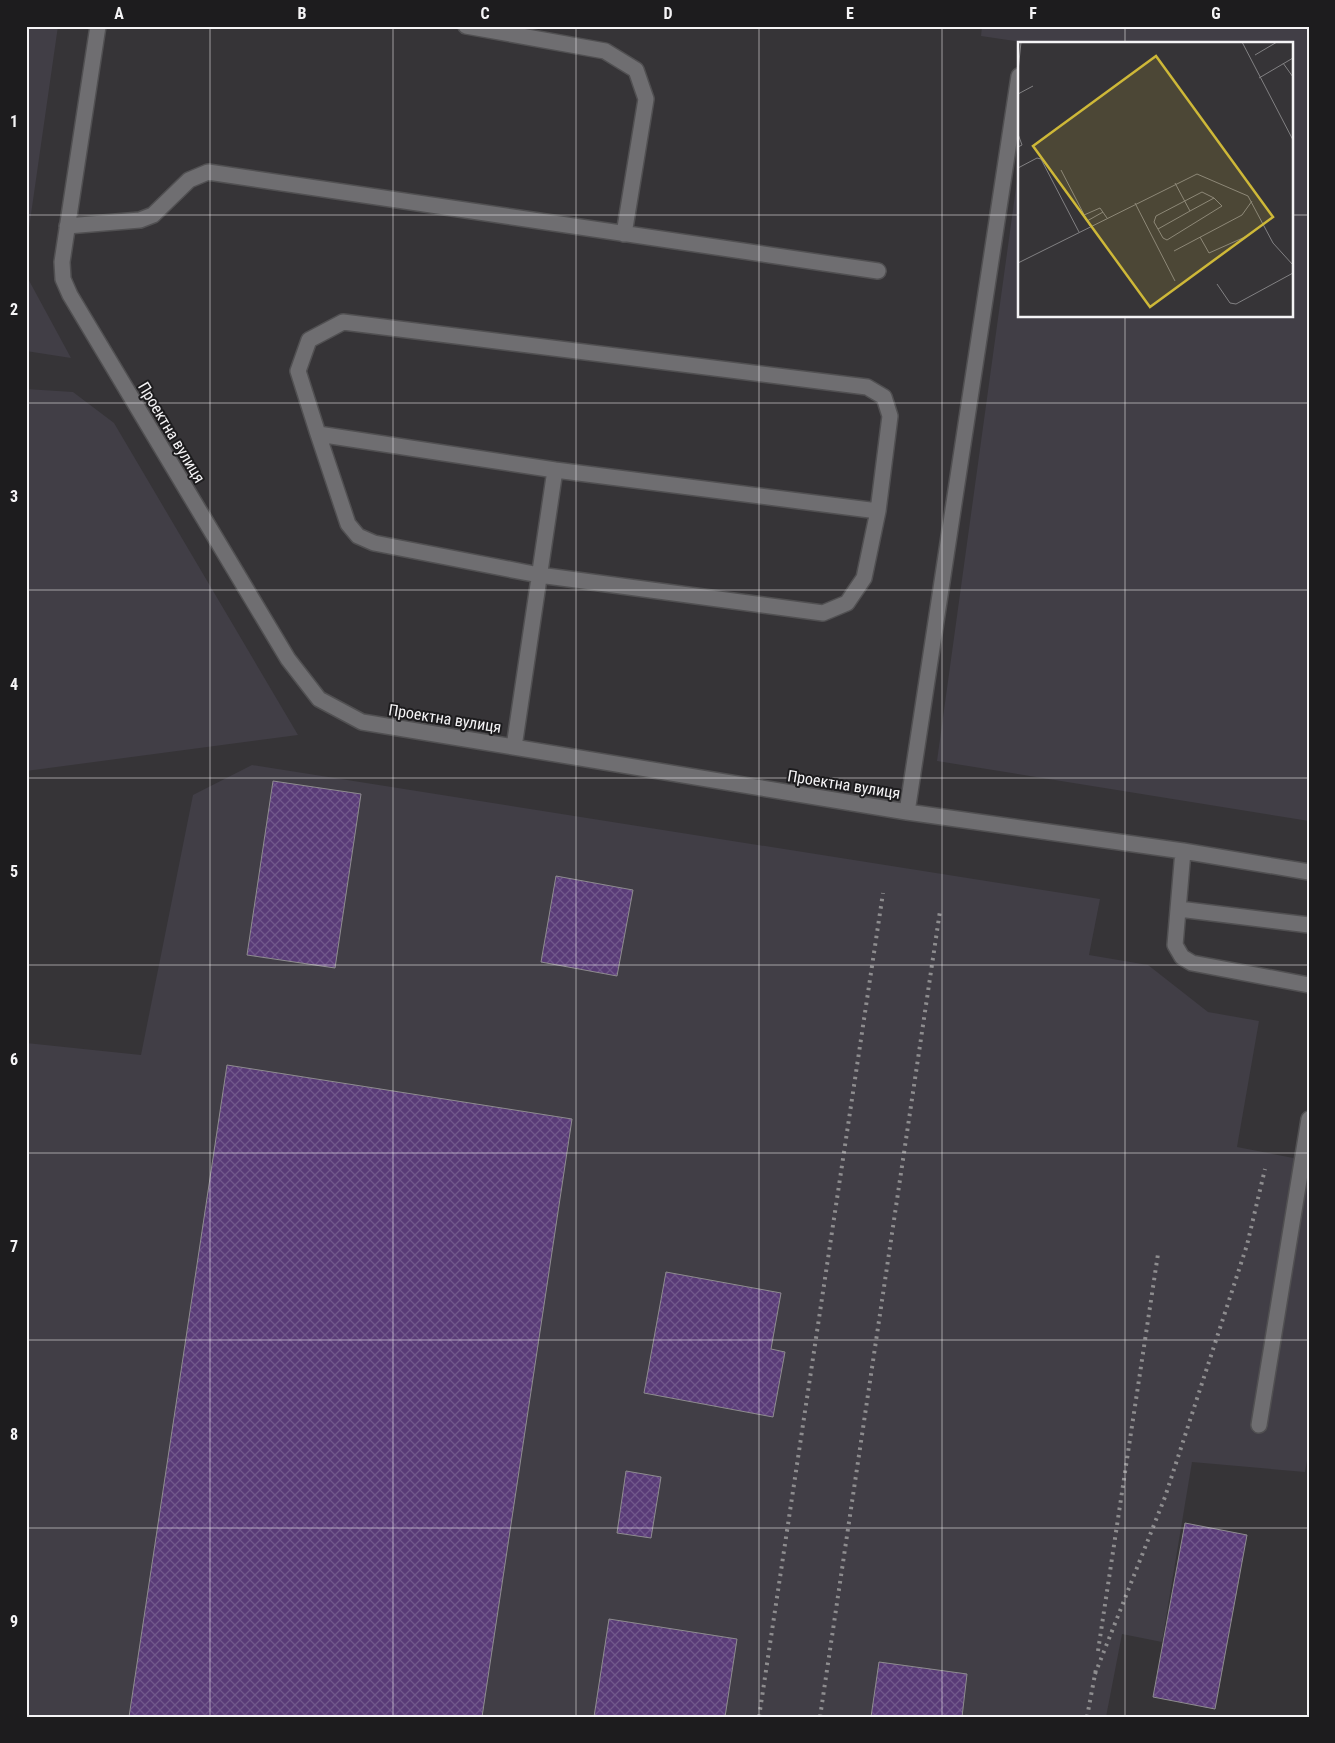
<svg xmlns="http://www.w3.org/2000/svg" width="1335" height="1743" font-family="'Roboto Condensed',sans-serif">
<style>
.built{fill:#413e46}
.building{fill:url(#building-cross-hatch);stroke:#8e8c8f}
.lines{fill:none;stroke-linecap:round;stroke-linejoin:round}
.minor-casing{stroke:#515052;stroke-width:18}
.minor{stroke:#6f6e71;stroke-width:15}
.rail{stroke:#8e8d8f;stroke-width:4;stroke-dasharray:2.5 5;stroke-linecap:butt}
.grid{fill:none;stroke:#f5f4f6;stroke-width:1;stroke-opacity:0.55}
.labels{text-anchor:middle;stroke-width:4;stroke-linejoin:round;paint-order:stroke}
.street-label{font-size:16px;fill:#f5f4f6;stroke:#1d1c1e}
.inset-road{fill:none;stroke:#828183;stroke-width:1}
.view{fill:#ceb838;fill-opacity:0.15;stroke:#ceb838;stroke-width:2.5}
.inset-edge{fill:none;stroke:#f5f4f6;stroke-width:2.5}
.neatline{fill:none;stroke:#f5f4f6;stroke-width:2}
.grid-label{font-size:16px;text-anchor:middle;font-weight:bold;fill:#f5f4f6}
</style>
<defs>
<pattern id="building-cross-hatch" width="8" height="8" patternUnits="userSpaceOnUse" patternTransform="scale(1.25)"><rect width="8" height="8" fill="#593b77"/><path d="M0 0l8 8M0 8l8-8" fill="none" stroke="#71588b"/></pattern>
</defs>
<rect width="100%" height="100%" fill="#363437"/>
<path class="built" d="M26,26H58L26,249Z
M982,26H1309V821L937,761L1019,166V316H1291V44H1036L981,36Z
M26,275L71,358L26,351Z
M26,389L73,392L114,423L298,735L26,771Z
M252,765L1100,899L1089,955L1148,965L1208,1012L1259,1021L1237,1147L1309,1161V1449L1305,1472L1192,1462L1162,1642L1122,1634L1106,1717H26V1043L141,1055L193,795Z"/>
<path class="building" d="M273,781L361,794L335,968L247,955Z
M556,876L633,890L617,976L541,962Z
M227,1065L572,1119L482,1717H129Z
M666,1272L781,1293L771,1349L785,1352L773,1417L644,1393Z
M626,1471L661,1477L651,1538L617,1533Z
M1185,1523L1247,1535L1215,1709L1153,1697Z
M609,1619L737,1639L725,1717H594Z
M879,1662L967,1674L962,1717H871Z"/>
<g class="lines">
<g class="minor-casing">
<path id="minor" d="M98,26L62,262L63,279L70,295L288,659L319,699L362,722L907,812L1183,851L1309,872
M466,26L605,51L636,70L646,99L624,234
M67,226L140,220L153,215L189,180L208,172L878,271
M318,434L348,524L358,536L374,543L539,575L823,613L847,603L864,578L878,511L890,416L884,397L867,387L343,322L309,340L298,371L318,434L555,470
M514,747L555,470L878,511
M907,812L1019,76
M1183,851L1175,945L1182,957L1192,963L1309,985
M1179,909L1309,925
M1259,1425L1309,1119"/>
</g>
<use href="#minor" class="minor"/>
<path class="rail" d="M1098,1651L1158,1254
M1095,1674L1165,1497L1247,1245L1265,1169
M759,1717L883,893
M820,1717L940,911
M1087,1717L1096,1669"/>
</g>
<path class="grid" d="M210,26V1717M393,26V1717M576,26V1717M759,26V1717M942,26V1717M1125,26V44M26,215H1019M1291,215H1309M1125,316V1717M26,403H1309M26,590H1309M26,778H1309M26,965H1309M26,1153H1309M26,1340H1309M26,1528H1309"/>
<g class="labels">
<g class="street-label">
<text transform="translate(172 432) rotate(59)" y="6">Проектна вулиця</text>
<text transform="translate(445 718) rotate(9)" y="6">Проектна вулиця</text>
<text transform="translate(844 784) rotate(9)" y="6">Проектна вулиця</text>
</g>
</g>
<g transform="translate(1018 42)">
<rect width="275" height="275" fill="#363437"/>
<path class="inset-road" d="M224,0L275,98M237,13L259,0M265,21L275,35M0,29L3,0M241,36L275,16M0,52L15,44M0,92L4,103L0,105M0,126L19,116L23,117L61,190M43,128L72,184M117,161L157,239M172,169L196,156L204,164L149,198L145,196L136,180L138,174L184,150L196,156M66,173L82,166L89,176M69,179L85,170M140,187L172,169L157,141M182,195L191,211L227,195M156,209L224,173L234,159M0,221L179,132L230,154L255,201L275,223M199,242L212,261L218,262L275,231"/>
<path class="view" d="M138,14L255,175L132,265L15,104Z"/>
<rect width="275" height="275" class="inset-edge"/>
</g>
<rect width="1335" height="1743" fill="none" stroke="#1d1c1e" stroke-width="55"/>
<rect x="28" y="28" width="1280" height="1688" class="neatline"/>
<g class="grid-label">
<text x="119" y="19">A</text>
<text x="302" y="19">B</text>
<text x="485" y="19">C</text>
<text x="668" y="19">D</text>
<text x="850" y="19">E</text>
<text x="1033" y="19">F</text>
<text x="1216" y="19">G</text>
<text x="14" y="127">1</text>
<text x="14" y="315">2</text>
<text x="14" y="502">3</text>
<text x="14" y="690">4</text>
<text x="14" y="877">5</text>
<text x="14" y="1065">6</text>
<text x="14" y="1252">7</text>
<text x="14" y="1440">8</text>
<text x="14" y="1627">9</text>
</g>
</svg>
